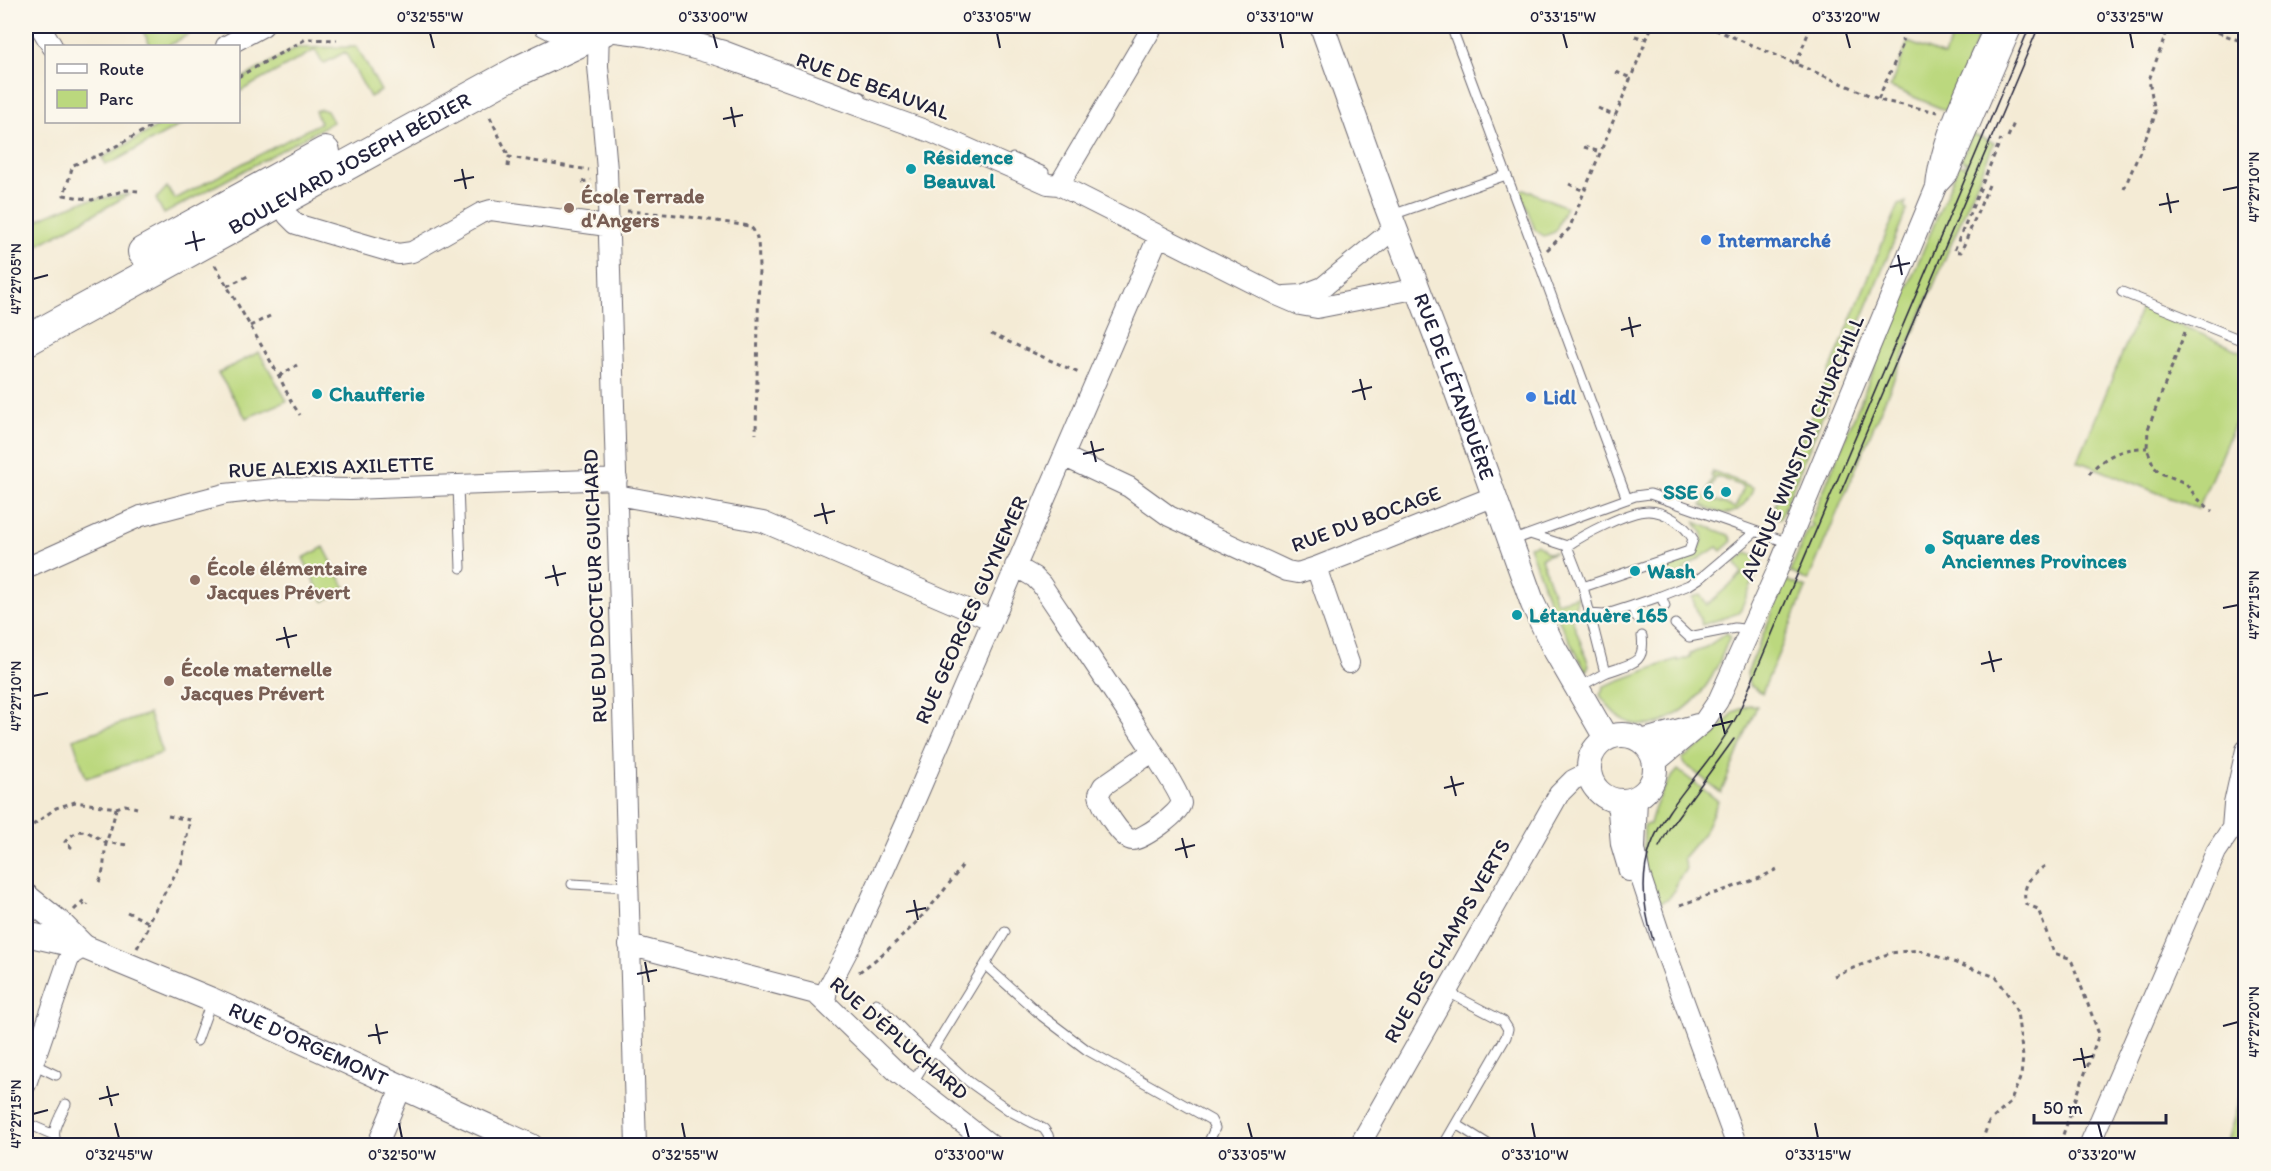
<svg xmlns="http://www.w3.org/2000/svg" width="2271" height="1171" font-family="Itim,sans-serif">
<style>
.green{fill:#bbd87e;stroke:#6e7d5c;stroke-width:1.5;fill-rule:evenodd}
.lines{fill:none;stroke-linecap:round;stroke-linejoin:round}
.service-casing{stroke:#6c6871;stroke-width:11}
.minor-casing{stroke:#6c6871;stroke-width:22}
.tertiary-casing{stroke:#6c6871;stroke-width:26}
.primary-casing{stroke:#6c6871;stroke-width:32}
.path{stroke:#6c6871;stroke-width:3;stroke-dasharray:4.5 4.5;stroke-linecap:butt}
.service{stroke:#fff;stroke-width:9}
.minor{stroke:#fff;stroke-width:20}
.tertiary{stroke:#fff;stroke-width:24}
.primary{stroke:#fff;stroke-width:30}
.tram{stroke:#22223b;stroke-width:1.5}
.ticks{fill:none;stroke:#22223b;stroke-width:2}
.culture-dot{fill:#0f9aa8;stroke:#fbf7ec;stroke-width:2}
.education-dot{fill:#8d6e63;stroke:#fbf7ec;stroke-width:2}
.shop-dot{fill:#3f7fe0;stroke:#fbf7ec;stroke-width:2}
.labels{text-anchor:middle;stroke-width:4.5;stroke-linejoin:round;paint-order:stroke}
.street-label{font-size:21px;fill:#22223b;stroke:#fbf7ec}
.culture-label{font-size:21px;font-weight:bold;fill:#0d838f;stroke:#fbf7ec;text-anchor:start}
.education-label{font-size:21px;font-weight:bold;fill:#785e54;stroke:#fbf7ec;text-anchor:start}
.shop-label{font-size:21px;font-weight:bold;fill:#366cbe;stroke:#fbf7ec;text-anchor:start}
.neatline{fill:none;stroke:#22223b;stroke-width:2}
.ticks-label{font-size:15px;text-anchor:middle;fill:#22223b}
</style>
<rect width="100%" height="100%" fill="#fbf7ec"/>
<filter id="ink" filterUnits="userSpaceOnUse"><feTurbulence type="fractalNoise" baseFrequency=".0167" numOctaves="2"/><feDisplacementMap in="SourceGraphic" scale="12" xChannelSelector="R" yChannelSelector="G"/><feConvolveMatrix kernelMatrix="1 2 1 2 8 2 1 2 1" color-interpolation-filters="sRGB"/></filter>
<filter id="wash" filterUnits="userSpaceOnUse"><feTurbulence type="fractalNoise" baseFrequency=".008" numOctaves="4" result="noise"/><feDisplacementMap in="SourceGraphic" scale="24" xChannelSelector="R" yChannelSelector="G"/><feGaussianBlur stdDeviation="1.35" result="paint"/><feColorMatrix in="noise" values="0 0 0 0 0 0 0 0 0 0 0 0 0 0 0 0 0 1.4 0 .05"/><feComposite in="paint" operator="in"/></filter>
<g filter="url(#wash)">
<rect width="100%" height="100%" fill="#f4ebd5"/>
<path class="green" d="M140,26H187L191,33L168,46H151Z
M1957,26H1983L1947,111L1890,87L1908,42L1944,56Z
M357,47L381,91L370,97L345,52L323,64L315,50L239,92V80L296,48Z
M321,109L327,111L333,122L164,214L156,199L167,187L175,199L320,123L315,111Z
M166,122H186L113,162L106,164L102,158Z
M1972,134L1994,143L1808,581L1790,572L1809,527L1812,528L1813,525L1810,523L1959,164L1965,166L1967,162L1961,160Z
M1524,189L1566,207L1555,232L1544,236L1535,230L1520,191Z
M130,194L26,252V227L48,215L83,201Z
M1906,202L1904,207L1907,209L1780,519L1771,515L1885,237L1899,205Z
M2141,308L2245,353V400L2198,509L2078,461Z
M259,352L287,401L246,418L218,373Z
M1713,471L1754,488C1741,515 1728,520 1702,505L1713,477L1711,476ZM1716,476L1744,487L1735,508L1708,497Z
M1695,522L1729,535L1732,541L1721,551L1717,547L1684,569L1687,576L1672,583L1665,567C1683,560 1703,557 1703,534Z
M1536,544L1542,547L1547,553L1555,552L1541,558L1556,602L1578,596L1572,619L1589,665L1586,671L1550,604L1529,546Z
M324,547L346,590L324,601L303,558Z
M1747,553L1763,560L1739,613L1702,625L1692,597L1700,595L1707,605L1742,574L1735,562Z
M1786,580L1806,588L1762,693L1749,685L1747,673Z
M1727,633L1730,636C1723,652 1718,668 1708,683C1693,707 1657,736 1626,721C1615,716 1607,705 1600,695L1604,686L1677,659L1678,661L1690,657V654L1706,647Z
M1749,705L1757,706L1721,793L1685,764L1682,759L1715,735L1734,712Z
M149,714L162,753L86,778L73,739Z
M1678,770L1718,801L1704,833L1683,858L1686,868C1685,872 1682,874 1680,877C1671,891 1677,896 1659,903L1643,865L1644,825L1650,824C1655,804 1663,786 1678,770Z
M2245,1080V1145H2226Z"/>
</g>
<g filter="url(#ink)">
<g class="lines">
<g class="service-casing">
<path id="service" d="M667,26L677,32L723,45L861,97
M1451,26L1627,499
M1013,158L1044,172
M1392,215L1506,175
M2122,292L2246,342
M458,486L461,568
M1530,534L1567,546L1583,587L1605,673L1579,687
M1511,541L1635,496L1650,494L1789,543
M1567,546C1583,535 1628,511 1648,511C1666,511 1685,525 1693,539L1689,551L1583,587
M1661,596L1689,585L1703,576L1755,532
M1632,606L1661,596L1665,606
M1589,614L1604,615L1632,606L1636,617
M1675,624L1689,637L1735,628L1750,630
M1605,673C1629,663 1646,666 1642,636
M572,884L628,887
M985,965L1042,1016L1087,1050L1211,1120L1215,1128L1207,1146
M876,1003L929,1056
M197,1041L211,1002
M933,1049L968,1081L1010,1111L1044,1129L1048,1135L1051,1146
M33,1064L56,1075
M912,1084L1005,932
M26,1123L54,1135
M1456,1124L1491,1146
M59,1146C48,1133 60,1117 66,1104
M1443,1146L1506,1037L1508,1029L1503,1021L1446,991"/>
</g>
<g class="minor-casing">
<path id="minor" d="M40,26L52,46
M544,26L552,30H600L647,36L720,56L933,133L1048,184L1059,185L1279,296L1300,305L1317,308L1419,288
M599,26L598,66L607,170L636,1146
M226,46L263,26
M1059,185L1153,26
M1937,185L1949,172L2012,26
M280,201L288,216L296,224L398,254L412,252L481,213L491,210L607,226
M1285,296L1302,295L1323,287L1395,228
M1065,457L1129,487L1169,516L1287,571L1298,573L1316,567L1495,496
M617,495L763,522L992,620
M1015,566L1034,577L1041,584C1058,610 1182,790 1181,803C1181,813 1142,840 1132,840C1122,840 1100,804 1099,794L1103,786L1152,752
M1316,567L1349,663
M26,568L141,516L225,494L283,488L351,489L617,479
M1641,740L1697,724
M1655,763L1703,723L1718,701L1777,571L1936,187C1940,137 1975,72 1995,26
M1637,797L1635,849L1640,875L1664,947L1737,1146
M1617,800L1621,844L1629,871
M2232,828L2234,804L2246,750
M629,945L816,994L897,1072L992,1146
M825,1001L827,990L851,944L906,821L1158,237
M26,1084L68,961L71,955L84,947
M377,1146L402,1086
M1359,1146L1559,794L1573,780L1589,772
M2089,1146L2216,852L2232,828"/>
</g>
<g class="tertiary-casing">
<g id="tertiary">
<path id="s1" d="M1322,26L1386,205L1450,373L1533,604L1554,648L1606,738"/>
<circle cx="1622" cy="768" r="33"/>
<path d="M26,896L61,924L84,947"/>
<path id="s2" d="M26,934L84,947L212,1000L531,1146"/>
</g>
</g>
<g class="primary-casing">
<g id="primary">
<path d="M143,252L325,152"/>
<path id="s3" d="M26,341L518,71L613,26"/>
</g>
</g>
<path class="path" d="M1707,26L1883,101L1938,112
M2201,26L2246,43
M1635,36L1646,39
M1796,64L1811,26
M1616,72L1631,78
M238,77L306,39L337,40
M1878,99L1903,44L1902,39
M1598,108L1615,116
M490,117L509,157
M2008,137L2014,123
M1584,147L1600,152
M508,167L509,157L589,170
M582,182L591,180
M1569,184L1584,191
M1989,185L1961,252L1954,251L2001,139
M2124,189L2153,121L2155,112L2149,80L2169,26
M138,191L126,190L92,200L64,195L73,165L102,154L159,122
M627,211L677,215L749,226C761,234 758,253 759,266L756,434
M1547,250L1569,229L1652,26
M215,265L279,376L292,403L300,415
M227,286L248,276
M250,326L270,316
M2185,332L2148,429L2147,448L2154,467L2161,473L2185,483L2198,499L2212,511
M991,334L1079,373
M279,376L297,365
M2089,474C2102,457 2124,447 2147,448
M33,825L56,808L75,802L116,808L125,805L137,808
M70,848L71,847L65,842C81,824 87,832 104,841C109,844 121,844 128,845
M2045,866C2031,874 2021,887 2026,904L2038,909L2054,953L2069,958L2072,962L2099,1034L2059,1146
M99,882C106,869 103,853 107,840C111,829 114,819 116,808
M82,902L86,907L88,904
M1680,905L1760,878L1779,868
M74,910L84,900
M127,912L148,922L182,862L190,820L168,816
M137,948L149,927L148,922
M859,972C900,943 934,906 962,866
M1834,976L1890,953L1919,950L1996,977L2011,999L2017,1012L2023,1057L2021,1076L2010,1103L1989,1122L1980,1146"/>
<use href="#service" class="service"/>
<use href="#minor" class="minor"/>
<use href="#tertiary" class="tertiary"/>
<use href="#primary" class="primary"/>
<path class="tram" d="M1840,494L2039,26
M1659,847L1670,827L1734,739
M1653,940C1618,828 1692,800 1738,714L2030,26"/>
</g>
</g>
<path class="ticks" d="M430,33L434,48M713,33L717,48M997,33L1000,48M1280,33L1283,48M1563,33L1567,48M1846,33L1850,48M2130,33L2133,48M731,107L735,127M723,119L743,115M462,169L466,189M454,181L474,177M2223,190L2238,187M2167,193L2171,213M2159,205L2179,201M193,231L197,251M185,244L205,239M1898,255L1902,275M1890,267L1910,263M33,279L48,275M1629,317L1633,337M1621,330L1641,325M1360,379L1365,400M1352,392L1372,387M1091,441L1096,462M1083,454L1104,449M822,503L827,524M814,516L835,511M553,565L558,586M545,578L566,573M2223,608L2238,605M284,627L289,648M276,640L297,635M1989,651L1994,672M1981,664L2002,659M33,696L48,693M1720,713L1725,734M1712,726L1733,721M1451,776L1456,796M1444,788L1464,783M1182,838L1187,858M1175,850L1195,845M914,900L918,920M906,912L926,908M645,962L649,982M637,974L657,970M376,1024L380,1044M2223,1026L2238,1022M368,1036L388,1032M2081,1048L2085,1068M2073,1060L2093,1056M107,1086L112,1106M99,1099L119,1094M33,1114L48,1110M115,1123L119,1138M399,1123L402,1138M682,1123L685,1138M965,1123L969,1138M1248,1123L1252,1138M1532,1123L1535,1138M1815,1123L1818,1138M2098,1123L2102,1138"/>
<g class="culture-dot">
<circle cx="911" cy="169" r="6"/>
<circle cx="317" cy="394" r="6"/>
<circle cx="1726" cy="492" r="6"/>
<circle cx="1930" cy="549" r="6"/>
<circle cx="1635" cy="571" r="6"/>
<circle cx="1517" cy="615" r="6"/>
</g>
<g class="education-dot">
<circle cx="569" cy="208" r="6"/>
<circle cx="195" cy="580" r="6"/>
<circle cx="169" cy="681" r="6"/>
</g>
<g class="shop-dot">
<circle cx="1706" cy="240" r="6"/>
<circle cx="1531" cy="397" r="6"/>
</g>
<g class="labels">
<g class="street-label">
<text transform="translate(873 86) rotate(20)" y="7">RUE DE BEAUVAL</text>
<text dy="7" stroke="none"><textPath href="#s3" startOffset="369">BOULEVARD JOSEPH BÉDIER</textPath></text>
<text dy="7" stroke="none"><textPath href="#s1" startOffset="384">RUE DE LÉTANDUÈRE</textPath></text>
<text transform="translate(1802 448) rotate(-67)" y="7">AVENUE WINSTON CHURCHILL</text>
<text transform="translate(331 467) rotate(-2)" y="7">RUE ALEXIS AXILETTE</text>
<text transform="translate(1366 519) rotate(-20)" y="7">RUE DU BOCAGE</text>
<text transform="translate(595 586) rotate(-92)" y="7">RUE DU DOCTEUR GUICHARD</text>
<text transform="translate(971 610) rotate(-66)" y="7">RUE GEORGES GUYNEMER</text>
<text transform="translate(1447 941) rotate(-60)" y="7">RUE DES CHAMPS VERTS</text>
<text transform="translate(899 1038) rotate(41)" y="7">RUE D'ÉPLUCHARD</text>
<text dy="7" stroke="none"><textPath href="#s2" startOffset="304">RUE D'ORGEMONT</textPath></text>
</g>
<g class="culture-label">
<text x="923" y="164">Résidence<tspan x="923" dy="24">Beauval</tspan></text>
<text x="329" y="401">Chaufferie</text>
<text x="1714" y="499" text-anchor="end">SSE 6</text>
<text x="1942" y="544">Square des<tspan x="1942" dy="24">Anciennes Provinces</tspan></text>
<text x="1647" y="578">Wash</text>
<text x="1529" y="622">Létanduère 165</text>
</g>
<g class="education-label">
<text x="581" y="203">École Terrade<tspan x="581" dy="24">d'Angers</tspan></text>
<text x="207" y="575">École élémentaire<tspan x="207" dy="24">Jacques Prévert</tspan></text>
<text x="181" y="676">École maternelle<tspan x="181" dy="24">Jacques Prévert</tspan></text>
</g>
<g class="shop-label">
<text x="1718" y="247">Intermarché</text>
<text x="1543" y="404">Lidl</text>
</g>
</g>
<rect width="2271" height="1171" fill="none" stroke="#fbf7ec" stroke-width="66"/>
<rect x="45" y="45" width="195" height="78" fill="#fbf7ec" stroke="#a4a2a5" stroke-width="1.5"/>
<rect x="57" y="64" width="30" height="9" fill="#ffffff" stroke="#a4a2a5" stroke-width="1.5"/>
<text x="99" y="75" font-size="18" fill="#22223b">Route</text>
<rect x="57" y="90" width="30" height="18" fill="#bbd87e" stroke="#a4a2a5" stroke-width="1.5"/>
<text x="99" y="105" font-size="18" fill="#22223b">Parc</text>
<path d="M2034 1114v9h132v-9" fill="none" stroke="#22223b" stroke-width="3"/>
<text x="2043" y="1114" font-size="18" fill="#22223b" stroke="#fbf7ec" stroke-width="4.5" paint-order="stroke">50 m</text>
<rect x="33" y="33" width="2205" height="1105" class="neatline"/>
<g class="ticks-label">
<text x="430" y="22">0°32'55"W</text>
<text x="713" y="22">0°33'00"W</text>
<text x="997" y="22">0°33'05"W</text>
<text x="1280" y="22">0°33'10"W</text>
<text x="1563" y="22">0°33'15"W</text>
<text x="1846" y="22">0°33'20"W</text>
<text x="2130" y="22">0°33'25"W</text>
<text transform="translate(2254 187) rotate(-90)" y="5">47°27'10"N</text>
<text transform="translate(16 279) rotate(-90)" y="5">47°27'05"N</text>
<text transform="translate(2254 605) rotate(-90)" y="5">47°27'15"N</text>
<text transform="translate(16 696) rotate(-90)" y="5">47°27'10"N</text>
<text transform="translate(2254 1022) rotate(-90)" y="5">47°27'20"N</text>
<text transform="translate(16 1114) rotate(-90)" y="5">47°27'15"N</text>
<text x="119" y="1160">0°32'45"W</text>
<text x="402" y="1160">0°32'50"W</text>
<text x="685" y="1160">0°32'55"W</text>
<text x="969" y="1160">0°33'00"W</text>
<text x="1252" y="1160">0°33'05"W</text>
<text x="1535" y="1160">0°33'10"W</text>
<text x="1818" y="1160">0°33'15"W</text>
<text x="2102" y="1160">0°33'20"W</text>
</g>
</svg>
